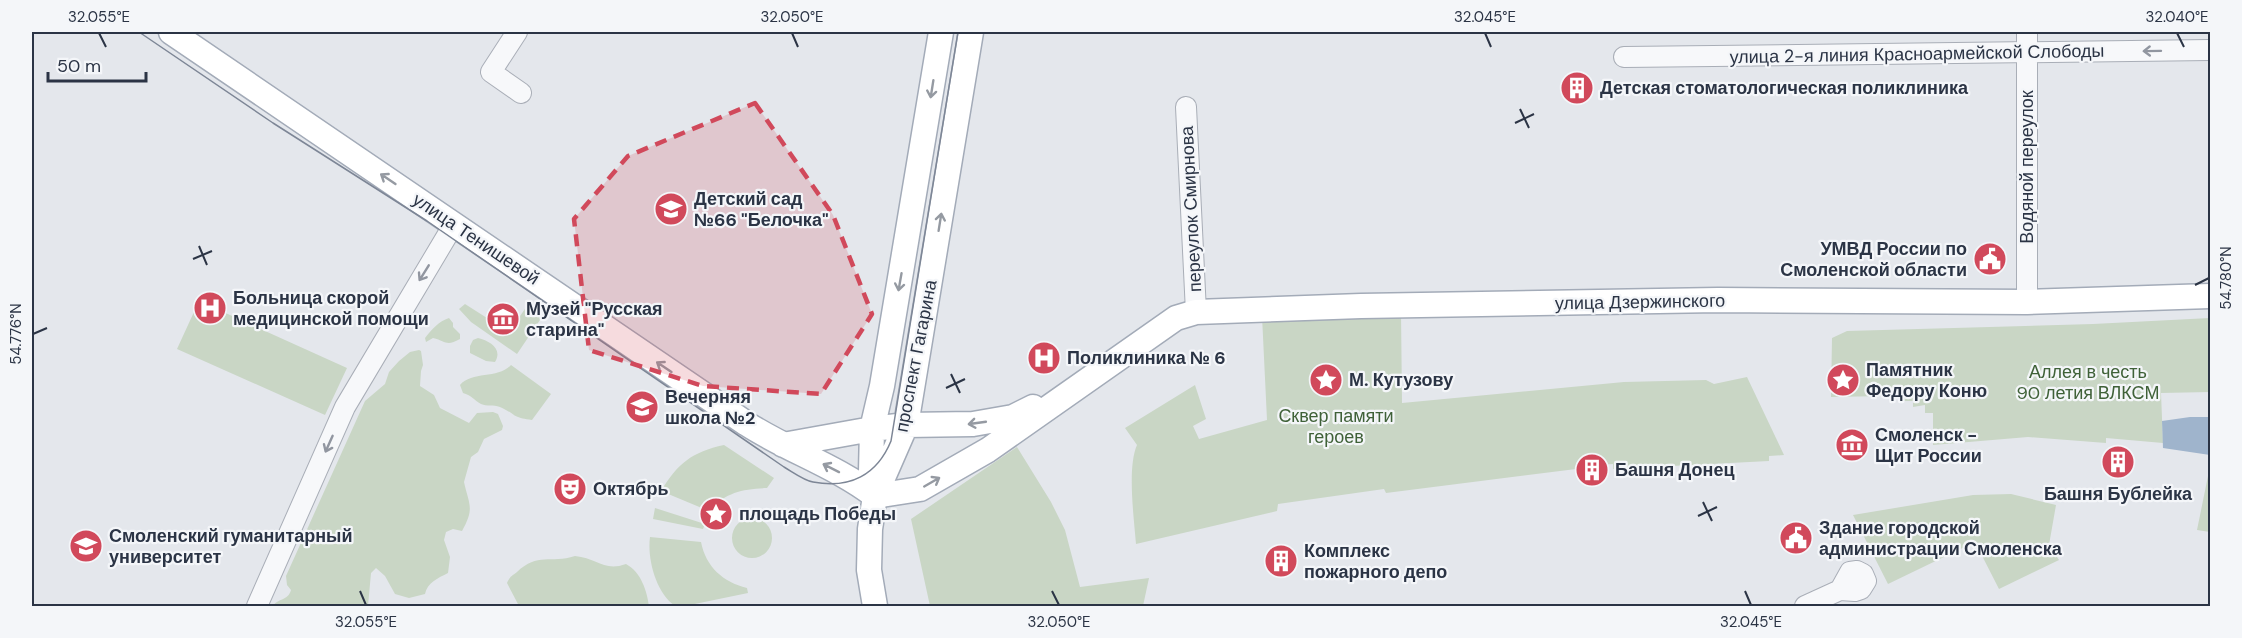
<svg xmlns="http://www.w3.org/2000/svg" width="2242" height="638" font-family="'DM Sans',sans-serif">
<style>
.green{fill:#c9d6c5}
.water{fill:#9fb4cc}
.lines{fill:none;stroke-linecap:round;stroke-linejoin:round}
.minor-casing{stroke:#a9aeb7;stroke-width:22}
.major-casing{stroke:#a3abb8;stroke-width:27}
.minor{stroke:#f7f8fa;stroke-width:20}
.major{stroke:#fff;stroke-width:24}
.tram{stroke:#7d8696;stroke-width:1.5}
.oneway{stroke:#9196a0}
.oneway2{stroke:#959aa2}
.marked{fill:#d1495b;fill-opacity:0.2;stroke:#d1495b;stroke-width:4.5;stroke-dasharray:12 8;stroke-linejoin:round}
.ticks{fill:none;stroke:#2b3445;stroke-width:2}
.labels{text-anchor:middle;stroke-width:4.5;stroke-linejoin:round;paint-order:stroke}
.street-label{font-size:18px;fill:#2b3445;stroke:#f4f6f9}
.poi-label{font-size:18px;font-weight:bold;fill:#2b3445;stroke:#f4f6f9;text-anchor:start}
.park-label{font-size:18px;fill:#3f6138;stroke:#f4f6f9}
.neatline{fill:none;stroke:#2b3445;stroke-width:2}
.ticks-label{font-size:15px;text-anchor:middle;fill:#2b3445}
</style>
<rect width="100%" height="100%" fill="#e4e7ec"/>
<path class="green" d="M199,301L347,368L325,415L177,349Z
M534,303L541,307L544,314L517,354L471,322L459,309L465,304L509,332L527,306Z
M1401,312L1402,403L1624,382L1706,380L1714,384L1747,377L1784,455L1769,456V461L1613,469V464L1599,465L1598,462L1584,463V468L1386,493L1384,489L1278,504L1277,511L1136,544C1134,518 1127,468 1137,445L1125,428L1195,385L1206,419L1193,426L1199,439L1267,420L1262,316Z
M449,318L453,323V327L460,334V339C446,347 446,341 433,338L426,342L425,338C431,330 439,321 449,318Z
M2210,318V392L2161,393L2163,443L2106,438V443L2028,437L1933,445V413H1925V405L1913,407V401H1903L1902,393L1885,396L1831,397L1832,338L1847,331L2093,324Z
M478,338C490,341 503,349 495,362L486,361L470,353V346L473,340Z
M419,350L421,351L423,365L421,371L420,386L434,395L440,408L469,423L477,413L493,412L498,414L503,426L502,430L484,439L478,452L471,457L464,482C469,505 475,508 462,531L453,529L446,532L444,540L450,557L448,573C438,578 427,583 425,594L409,598L395,594L385,576L376,568L371,573L368,606H273C278,598 288,601 291,590L287,585L286,576L365,401L385,384L389,372L399,361L410,352Z
M511,365L551,394L532,420C512,418 516,414 500,407C493,404 487,407 481,404C474,400 471,395 463,393L460,385C472,371 499,379 511,365Z
M724,445L774,478L767,488C742,489 726,492 709,511L661,491C678,463 692,452 724,445Z
M1017,447L1051,502L1065,530L1080,587L1149,578L1143,606H930L911,519Z
M2208,476H2210V532L2197,530Z
M2011,494L2056,505L2049,545L2059,560L1999,589L1975,542L1888,584L1853,515L1973,495Z
M655,508L705,524L703,529L653,519Z
M732 538a20 20 0 1 1 40 0a20 20 0 1 1-40 0Z
M650,537L701,542C706,567 723,582 747,588L748,593L685,606H675C656,593 647,559 650,537Z
M575,556C597,558 604,572 626,564C641,572 647,591 649,606H519L507,583C510,576 512,576 517,572C538,552 550,564 575,556Z"/>
<path class="water" d="M2190,417H2210V455L2163,448L2162,421Z"/>
<g class="lines">
<g class="minor-casing">
<path id="minor" d="M517,32L491,72L521,93
M1624,57L2210,50
M1186,107L1196,312
M2027,302V32
M257,606L345,407L454,224
M1805,606L1840,590L1855,591L1861,589L1866,581L1863,574L1857,571L1850,572L1840,590"/>
</g>
<g class="major-casing">
<path id="major" d="M171,32L747,424C789,451 836,466 875,496
M783,445L872,429L906,425L973,424L1013,417L1033,407
M875,496L920,489L988,450L1176,318L1196,312L1361,306L1718,300L2027,302L2210,296
M875,496L871,472L872,429L882,386L941,32
M875,606L869,570L870,529L875,496L906,425L971,32"/>
</g>
<use href="#minor" class="minor"/>
<use href="#major" class="major"/>
<path class="tram" d="M139,32L273,123L427,221L784,467C793,472 803,480 813,482C850,489 877,475 891,441L958,32"/>
</g>
<defs><path id="oneway-shaft" d="M-6 0H5M1.5-3L5.5 0L1.5 3" fill="none" stroke-width="1.6" stroke-linecap="round" stroke-linejoin="round" transform="scale(1.5)"/></defs>
<g class="oneway">
<use href="#oneway-shaft" transform="translate(2152 51) rotate(179)"/>
<use href="#oneway-shaft" transform="translate(424 273) rotate(122)"/>
<use href="#oneway-shaft" transform="translate(329 444) rotate(114)"/>
</g>
<g class="oneway2">
<use href="#oneway-shaft" transform="translate(932 89) rotate(99)"/>
<use href="#oneway-shaft" transform="translate(388 179) rotate(-146)"/>
<use href="#oneway-shaft" transform="translate(940 222) rotate(-81)"/>
<use href="#oneway-shaft" transform="translate(900 282) rotate(100)"/>
<use href="#oneway-shaft" transform="translate(664 367) rotate(-146)"/>
<use href="#oneway-shaft" transform="translate(977 423) rotate(172)"/>
<use href="#oneway-shaft" transform="translate(831 468) rotate(-153)"/>
<use href="#oneway-shaft" transform="translate(932 482) rotate(-30)"/>
</g>
<path class="marked" d="M755,103L833,215L872,314L821,394L703,386L589,350L574,219L628,156Z"/>
<path class="ticks" d="M99,33L106,47M792,33L798,47M1485,33L1491,47M2177,33L2184,47M1520,109L1529,128M1515,123L1534,114M199,246L207,265M193,259L212,251M2195,285L2209,278M33,334L47,328M951,374L960,393M946,388L965,379M1703,502L1712,521M1698,516L1717,507M360,591L366,605M1052,591L1059,605M1745,591L1751,605"/>
<defs>
<g id="building-disc" transform="scale(1.725)"><circle r="9.5" fill="#d1495b" stroke="#f4f6f9"/><path d="M-4-6H4V6H1V3H-1V6H-4ZM-2.5-4.3h1.7v1.8h-1.7ZM.8-4.3h1.7v1.8H.8ZM-2.5-1h1.7V.8h-1.7ZM.8-1h1.7V.8H.8Z" fill="#fff"/></g>
<g id="school-disc" transform="scale(1.725)"><circle r="9.5" fill="#d1495b" stroke="#f4f6f9"/><path d="M0-5L7-2L0 1L-7-2ZM-4 1L0 2.5L4 1V4Q0 6-4 4Z" fill="#fff"/></g>
<g id="civic-disc" transform="scale(1.725)"><circle r="9.5" fill="#d1495b" stroke="#f4f6f9"/><path d="M-.6-6.5H3V-4.5H.6V-3L4-1V1h2V6H-6V1h2V-1L-.6-3ZM-1.2 2.5V6h2.4V2.5Z" fill="#fff"/></g>
<g id="hospital-disc" transform="scale(1.725)"><circle r="9.5" fill="#d1495b" stroke="#f4f6f9"/><path d="M-5-5h3v3.5h4V-5h3V5h-3V1.5h-4V5h-3Z" fill="#fff"/></g>
<g id="museum-disc" transform="scale(1.725)"><circle r="9.5" fill="#d1495b" stroke="#f4f6f9"/><path d="M0-6L6-3V-2H-6V-3ZM-5-1h2V3h-2ZM-1-1h2V3h-2ZM3-1h2V3H3ZM-6 4H6V6H-6Z" fill="#fff"/></g>
<g id="sight-disc" transform="scale(1.725)"><circle r="9.5" fill="#d1495b" stroke="#f4f6f9"/><path d="M0-6L1.8-2.2L6-1.7L2.9 1.2L3.7 5.4L0 3.3L-3.7 5.4L-2.9 1.2L-6-1.7L-1.8-2.2Z" fill="#fff"/></g>
<g id="theatre-disc" transform="scale(1.725)"><circle r="9.5" fill="#d1495b" stroke="#f4f6f9"/><path d="M-5-5.5Q0-4 5-5.5V0Q5 5 0 6Q-5 5-5 0ZM-3.3-2.5H-1v1.5H-3.3ZM1-2.5H3.3v1.5H1ZM-2.8 1Q0 5.5 2.8 1Z" fill="#fff"/></g>
<g id="university-disc" transform="scale(1.725)"><circle r="9.5" fill="#d1495b" stroke="#f4f6f9"/><path d="M0-5L7-2L0 1L-7-2ZM-4 1L0 2.5L4 1V4Q0 6-4 4Z" fill="#fff"/></g>
</defs>
<g fill-rule="evenodd">
<use href="#building-disc" x="1577" y="88"/>
<use href="#school-disc" x="671" y="209"/>
<use href="#civic-disc" x="1990" y="259"/>
<use href="#hospital-disc" x="210" y="308"/>
<use href="#museum-disc" x="503" y="319"/>
<use href="#hospital-disc" x="1044" y="358"/>
<use href="#sight-disc" x="1326" y="380"/>
<use href="#sight-disc" x="1843" y="380"/>
<use href="#school-disc" x="642" y="407"/>
<use href="#museum-disc" x="1852" y="445"/>
<use href="#building-disc" x="2118" y="462"/>
<use href="#building-disc" x="1592" y="470"/>
<use href="#theatre-disc" x="570" y="489"/>
<use href="#sight-disc" x="716" y="514"/>
<use href="#civic-disc" x="1796" y="538"/>
<use href="#university-disc" x="86" y="546"/>
<use href="#building-disc" x="1281" y="561"/>
</g>
<g class="labels">
<g class="street-label">
<text transform="translate(1917 54) rotate(-1)" y="6">улица 2-я линия Красноармейской Слободы</text>
<text transform="translate(2027 167) rotate(-90)" y="6">Водяной переулок</text>
<text transform="translate(1191 209) rotate(-93)" y="6">переулок Смирнова</text>
<text transform="translate(476 239) rotate(34)" y="6">улица Тенишевой</text>
<text transform="translate(1640 302) rotate(-1)" y="6">улица Дзержинского</text>
<text transform="translate(916 356) rotate(-79)" y="6">проспект Гагарина</text>
</g>
<g class="poi-label">
<text x="1600" y="94">Детская стоматологическая поликлиника</text>
<text x="694" y="205">Детский сад<tspan x="694" dy="21">№66 "Белочка"</tspan></text>
<text x="1967" y="255" text-anchor="end">УМВД России по<tspan x="1967" dy="21">Смоленской области</tspan></text>
<text x="233" y="304">Больница скорой<tspan x="233" dy="21">медицинской помощи</tspan></text>
<text x="526" y="315">Музей "Русская<tspan x="526" dy="21">старина"</tspan></text>
<text x="1067" y="364">Поликлиника № 6</text>
<text x="1866" y="376">Памятник<tspan x="1866" dy="21">Федору Коню</tspan></text>
<text x="1349" y="386">М. Кутузову</text>
<text x="665" y="403">Вечерняя<tspan x="665" dy="21">школа №2</tspan></text>
<text x="1875" y="441">Смоленск -<tspan x="1875" dy="21">Щит России</tspan></text>
<text x="1615" y="476">Башня Донец</text>
<text x="593" y="495">Октябрь</text>
<text x="2118" y="500" text-anchor="middle">Башня Бублейка</text>
<text x="739" y="520">площадь Победы</text>
<text x="1819" y="534">Здание городской<tspan x="1819" dy="21">администрации Смоленска</tspan></text>
<text x="109" y="542">Смоленский гуманитарный<tspan x="109" dy="21">университет</tspan></text>
<text x="1304" y="557">Комплекс<tspan x="1304" dy="21">пожарного депо</tspan></text>
</g>
<g class="park-label">
<text x="2088" y="378">Аллея в честь<tspan x="2088" dy="21">90 летия ВЛКСМ</tspan></text>
<text x="1336" y="422">Сквер памяти<tspan x="1336" dy="21">героев</tspan></text>
</g>
</g>
<rect width="2242" height="638" fill="none" stroke="#f4f6f9" stroke-width="66"/>
<path d="M48 72v9h98v-9" fill="none" stroke="#2b3445" stroke-width="3"/>
<text x="57" y="72" font-size="18" fill="#2b3445" stroke="#f4f6f9" stroke-width="4.5" paint-order="stroke">50 m</text>
<rect x="33" y="33" width="2176" height="572" class="neatline"/>
<g class="ticks-label">
<text x="99" y="22">32.055°E</text>
<text x="792" y="22">32.050°E</text>
<text x="1485" y="22">32.045°E</text>
<text x="2177" y="22">32.040°E</text>
<text transform="translate(2226 278) rotate(-90)" y="5">54.780°N</text>
<text transform="translate(16 334) rotate(-90)" y="5">54.776°N</text>
<text x="366" y="627">32.055°E</text>
<text x="1059" y="627">32.050°E</text>
<text x="1751" y="627">32.045°E</text>
</g>
</svg>
